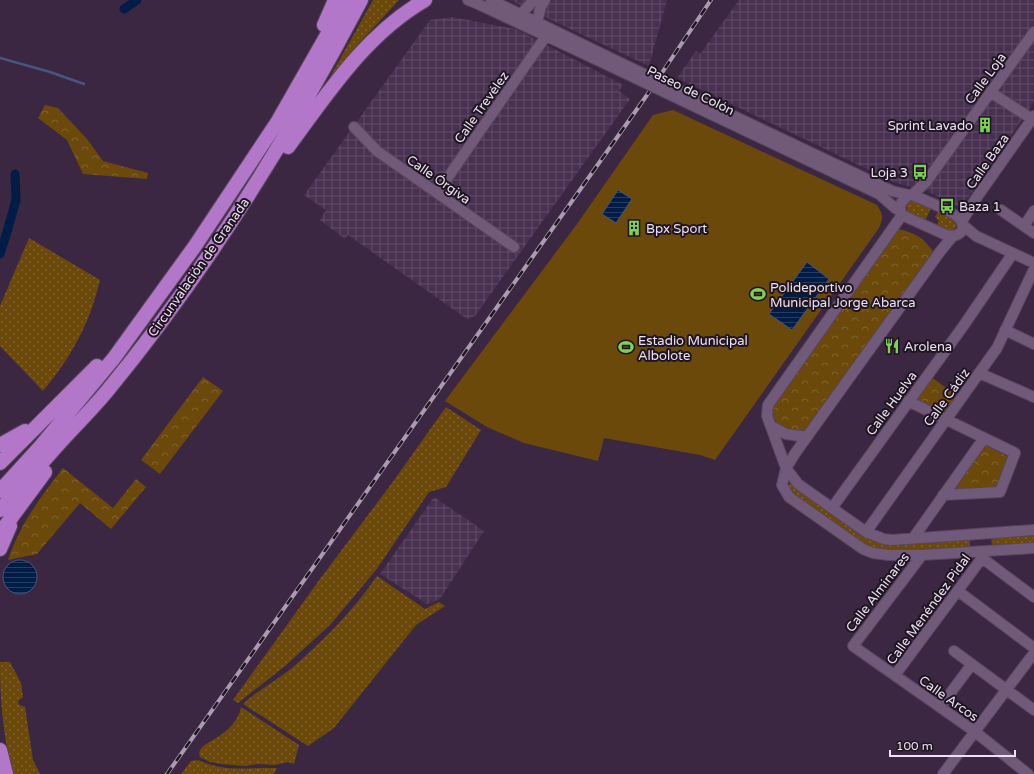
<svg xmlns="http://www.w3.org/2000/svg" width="1034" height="774" font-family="'Varela Round',sans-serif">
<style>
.industrial{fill:url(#industrial-grid)}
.grass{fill:url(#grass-dots)}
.forest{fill:url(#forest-crowns)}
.garden{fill:#6b490a}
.water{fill:url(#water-rules);stroke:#47577b}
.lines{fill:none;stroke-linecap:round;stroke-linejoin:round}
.stream{stroke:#47577b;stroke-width:2.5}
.canal{stroke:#001c47;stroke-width:9}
.minor-casing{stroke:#57465e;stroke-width:12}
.highway-casing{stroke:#57465e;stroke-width:16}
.minor{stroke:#715a79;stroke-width:10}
.highway{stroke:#b377c9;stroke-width:14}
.rail-casing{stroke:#ab9bb0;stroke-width:4}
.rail{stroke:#1e1521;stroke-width:2.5;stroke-dasharray:8;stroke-linecap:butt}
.minor-bridge-casing{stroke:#57465e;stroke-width:12;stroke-linecap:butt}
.minor-bridge{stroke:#715a79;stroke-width:10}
.labels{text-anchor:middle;stroke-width:4;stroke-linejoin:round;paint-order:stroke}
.street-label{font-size:13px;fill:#eee1f3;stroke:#1e1521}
.poi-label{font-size:13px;fill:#eee1f3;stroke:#1e1521;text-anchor:start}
</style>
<defs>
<pattern id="industrial-grid" width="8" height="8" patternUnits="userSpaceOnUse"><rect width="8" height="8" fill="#483050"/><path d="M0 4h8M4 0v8" fill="none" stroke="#634e6a"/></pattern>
<pattern id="grass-dots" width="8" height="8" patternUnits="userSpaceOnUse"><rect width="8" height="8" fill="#6b490a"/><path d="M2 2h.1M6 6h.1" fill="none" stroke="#80632e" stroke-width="1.8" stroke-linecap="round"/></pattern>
<pattern id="forest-crowns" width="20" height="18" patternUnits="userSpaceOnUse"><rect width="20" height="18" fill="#6b490a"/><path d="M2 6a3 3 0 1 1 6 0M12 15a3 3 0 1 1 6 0" fill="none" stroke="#80632e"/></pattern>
<pattern id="water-rules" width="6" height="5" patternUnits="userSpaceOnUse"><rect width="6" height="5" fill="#001c47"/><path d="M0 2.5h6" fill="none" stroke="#263d62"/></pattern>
</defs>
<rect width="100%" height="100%" fill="#3c2743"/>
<path class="industrial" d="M510,0H667L649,66L553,21Z
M739,0H1034V102L961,208L927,191L896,183L677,78L696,51L700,54Z
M452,17L516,29L623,85L619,91L630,99L475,316L467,319L348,235L345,239L320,220L326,210L304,195L430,20Z
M434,497L484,531L440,599L427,604L380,574Z"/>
<path class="grass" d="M373,0H399L353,50L326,84Z
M912,200L931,208L925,221L907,211L906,204L910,201Z
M938,212L953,219L957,225L954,230L950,232L936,226L939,221L935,217Z
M29,238L100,280C97,291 94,303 90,313C79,342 63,367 43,391L0,346V306Z
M446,407L481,430L446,487L429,492L376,570L330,625L285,666L238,703L233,700L320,579L392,483Z
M792,483L865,535L970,538V547L893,551L877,549L861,542L788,490L787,486Z
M1034,535V544L992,546L991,537Z
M377,576L425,609L439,602L445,606L416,625L334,728L308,746L243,704C258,690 276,681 292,668C324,640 353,611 377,576Z
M0,662H10L21,683L23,697L18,701L19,705L25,707L33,760L40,774H13C3,737 0,700 0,662Z
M241,707L299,745L294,764L288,762L275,765L258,764L245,766L221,764L210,762L200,757L199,753C201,746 206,744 213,740C226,732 238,723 241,707Z
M198,760C226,773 248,767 277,768L274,774H181L191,761Z"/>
<path class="forest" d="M45,105L58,108L87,139L103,161L148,173L147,179L83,174L67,140L38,118Z
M896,229C914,231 926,239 935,255L806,434C801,434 798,433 793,431C780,426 774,424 771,409Z
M203,377L223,391L160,474L141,460Z
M931,377L958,396L944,414L916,399Z
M985,445L1009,457L996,488L953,490Z
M63,468L113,508L136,479L146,487L111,529L80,503L37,554L8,560C20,524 40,498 63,468Z"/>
<path class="garden" d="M673,110L877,205C883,215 884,217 879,228L715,460L700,455L604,438L598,461L524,443L487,427L445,401L577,224L653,115Z"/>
<path class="water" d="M618,190L632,199L616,223L602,214Z
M807,262L829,279L792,330L769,314Z
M3 577a17 17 0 1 1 34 0a17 17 0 1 1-34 0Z"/>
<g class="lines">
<path class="stream" d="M0,58L50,72L84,84"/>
<path class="canal" d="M124,9L137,0
M0,254L7,232L16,200L15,174"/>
<g class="minor-casing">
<path id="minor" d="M468,0L478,4L627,74
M491,0L629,67
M521,14L534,0
M537,22L541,6L545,0
M683,92L892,191L909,195
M990,92L1032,119
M679,99L879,194L895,208L900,211
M354,127L377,151L514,247
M437,193L546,36
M909,195H912C922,199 958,213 961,221C967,232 956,238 946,235L902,215C897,206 902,200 909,195Z
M912,195L926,182L1034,32
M1001,210L1034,233
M902,215L768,405L767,416L786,468L798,484L866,532L884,539L892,540L1034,530
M962,221L977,197L1034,116
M963,225L976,236L1034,263
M1024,226L1034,211
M952,237L939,253L796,452L786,468L782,485L789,497L863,549L873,553L888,555H922L1034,548
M1005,330L1034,344
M979,373L1034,397
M908,401L1015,453L1000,492L943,495
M771,426L786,434L807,437
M832,508L964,325L1013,253
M866,532L997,348L1034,269
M914,537L984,438
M922,555L853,646L974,731L1028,774
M982,558L1034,597
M958,591L1034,648
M954,651L1034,710
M895,675L982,558
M940,707L972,664
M943,774L1034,653"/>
</g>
<g class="highway-casing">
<path id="highway" d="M324,25L335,0
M288,147C328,93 365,35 425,0
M0,445L25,431
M0,463L97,366
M0,491L40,447L114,358L195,246L278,121L347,0
M0,510C22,486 43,461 65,437C79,422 94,407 108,390C206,271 289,137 361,0
M0,533L45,472
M0,549L10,526
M0,750L6,774"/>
</g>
<use href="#minor" class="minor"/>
<use href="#highway" class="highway"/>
<g class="rail-casing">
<path id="rail" d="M167,774L647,95L711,0"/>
</g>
<use href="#rail" class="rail"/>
<g class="minor-bridge-casing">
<path id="minor-bridge" d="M629,67L683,92
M627,74L679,99"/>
</g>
<use href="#minor-bridge" class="minor-bridge"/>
</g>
<defs>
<g id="building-bare" transform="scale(1.2)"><path d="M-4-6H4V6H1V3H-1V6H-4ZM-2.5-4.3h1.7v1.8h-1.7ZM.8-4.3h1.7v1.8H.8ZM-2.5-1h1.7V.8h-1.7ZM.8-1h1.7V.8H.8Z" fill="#7dd154" stroke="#1e1521" stroke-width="2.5" paint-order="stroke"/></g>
<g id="bus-bare" transform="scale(1.2)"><path d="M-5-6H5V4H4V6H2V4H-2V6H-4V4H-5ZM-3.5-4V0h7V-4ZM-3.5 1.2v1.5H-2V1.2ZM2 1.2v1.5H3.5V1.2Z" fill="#7dd154" stroke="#1e1521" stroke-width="2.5" paint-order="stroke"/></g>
<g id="stadium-bare" transform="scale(1.2)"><path d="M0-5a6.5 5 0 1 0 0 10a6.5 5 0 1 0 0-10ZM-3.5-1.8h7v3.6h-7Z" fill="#7dd154" stroke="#1e1521" stroke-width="2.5" paint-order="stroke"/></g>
<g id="restaurant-bare" transform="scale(1.2)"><path d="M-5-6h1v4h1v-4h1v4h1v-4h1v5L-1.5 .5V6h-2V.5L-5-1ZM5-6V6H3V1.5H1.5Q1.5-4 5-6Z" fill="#7dd154" stroke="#1e1521" stroke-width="2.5" paint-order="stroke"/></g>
</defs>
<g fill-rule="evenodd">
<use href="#building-bare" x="985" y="125"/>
<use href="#bus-bare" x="920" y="172"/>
<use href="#bus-bare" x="947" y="206"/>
<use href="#building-bare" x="634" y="228"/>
<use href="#stadium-bare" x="758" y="294"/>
<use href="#restaurant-bare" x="892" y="346"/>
<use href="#stadium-bare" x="626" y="347"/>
</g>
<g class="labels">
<g class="street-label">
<text transform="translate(985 78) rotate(-54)" y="5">Calle Loja</text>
<text transform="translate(691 90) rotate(26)" y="5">Paseo de Colón</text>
<text transform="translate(481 107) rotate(-55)" y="5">Calle Trevélez</text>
<text transform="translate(987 161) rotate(-55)" y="5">Calle Baza</text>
<text transform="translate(439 179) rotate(35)" y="5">Calle Órgiva</text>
<text transform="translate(198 267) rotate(-55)" y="5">Circunvalación de Granada</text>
<text transform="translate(946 397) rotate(-54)" y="5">Calle Cádiz</text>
<text transform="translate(891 403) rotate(-54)" y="5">Calle Huelva</text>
<text transform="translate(877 592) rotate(-53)" y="5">Calle Alminares</text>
<text transform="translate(928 609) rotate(-54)" y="5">Calle Menéndez Pidal</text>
<text transform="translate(949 698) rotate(35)" y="5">Calle Arcos</text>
</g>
<g class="poi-label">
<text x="973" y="130" text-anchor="end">Sprint Lavado</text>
<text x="908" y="177" text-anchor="end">Loja 3</text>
<text x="959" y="211">Baza 1</text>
<text x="646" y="233">Bpx Sport</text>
<text x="770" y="292">Polideportivo<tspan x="770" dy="15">Municipal Jorge Abarca</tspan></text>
<text x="638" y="345">Estadio Municipal<tspan x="638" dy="15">Albolote</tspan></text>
<text x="904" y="351">Arolena</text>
</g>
</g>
<path d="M890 750v6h125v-6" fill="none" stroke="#eee1f3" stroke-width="2"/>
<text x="896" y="750" font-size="12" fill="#eee1f3" stroke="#1e1521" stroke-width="3" paint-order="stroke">100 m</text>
</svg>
